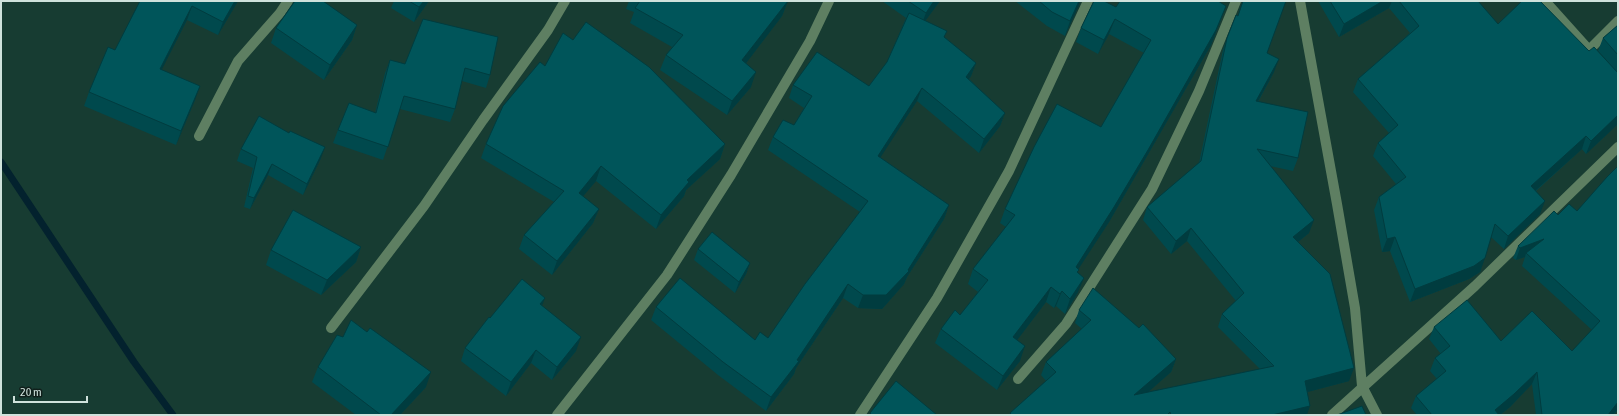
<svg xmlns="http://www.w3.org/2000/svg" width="1619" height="416" font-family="'Asap Condensed',sans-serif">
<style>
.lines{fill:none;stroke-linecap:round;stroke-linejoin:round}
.stream{stroke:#03222e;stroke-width:7}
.minor{stroke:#5e7f62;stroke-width:10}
.wall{fill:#00494d}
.shaded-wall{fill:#003c3f}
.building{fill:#00555a;stroke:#003c3f}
</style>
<rect width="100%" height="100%" fill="#173c32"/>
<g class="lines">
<path class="stream" d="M1,162L134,362L173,415"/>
<path class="minor" d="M1300,1L1337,204L1355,308L1362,386L1377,415
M1545,1L1599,61
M1589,50L1618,21
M199,136L238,61L280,13L288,1
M331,328L424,206L483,120L548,30L565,1
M1018,379L1066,324L1152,189L1199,91L1236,1
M557,415L667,275L731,175L810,41L829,1
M860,415L937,298L1009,171L1088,1
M1332,415L1475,286L1618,147"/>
</g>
<path class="wall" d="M140,1H238L218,35L187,20L161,70L195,100L176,145L84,106L89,92L115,50Z
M394,1H429L414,22L391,8Z
M629,1H788L782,16L746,63L751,87L727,115L660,70L666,55L672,47L630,23L634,12L626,9Z
M882,1H940L925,21L976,63L971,76L969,79L1005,113L1000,126L979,153L917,101L880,157L949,205L944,219L907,277L904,284L882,309L858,308L843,298L796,368L794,374L766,411L718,375L651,320L656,307L755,340L768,338L860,212L768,150L773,137L794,125L804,108L789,98L793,85L869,86L887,62L906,18Z
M1015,1H1080L1065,36L1047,26Z
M1318,1H1478L1498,24L1589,51L1610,64L1598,51L1603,38L1618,25V124L1586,154L1582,149L1536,191L1540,214L1504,249L1491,237L1480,272L1469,279L1410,302L1390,251L1382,252L1374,210L1379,197L1396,184L1373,156L1378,143L1389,133L1353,92L1358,79L1410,33L1389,8L1339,37Z
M1226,6L1211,45L1109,222L1078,269V292L1065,314L1056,306L1054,308L1046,302L1017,340L1020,361L997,390L935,343L941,329L960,315L978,292L968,284L973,269L1006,227L1000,223L1005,209L1101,127L1144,53L1109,34L1098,54L1076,42L1081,28L1116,7Z
M423,19L490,75L486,88L462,81L455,109L450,122L400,109L383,160L333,143L338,130L375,113L385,73L390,60L405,64Z
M357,25L352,40L324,80L271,43L276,28Z
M1227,38L1267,53L1274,72L1258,102L1298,158L1293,171L1270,166L1309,233L1298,242L1349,381L1307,392V415H1009L1010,413L1046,381L1041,375L1046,362L1082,329L1075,323L1079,310L1139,328L1176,359L1171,372L1148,392L1260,369L1218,327L1222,314L1236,301L1187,241L1171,254L1143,220L1147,207L1199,163L1223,50Z
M545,66L725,144L720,159L686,190L684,196L656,229L596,181L583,196L599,209L593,223L552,275L519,249L524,235L554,202L481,158L486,144Z
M241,149L321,158L303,195L268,175L250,209L244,207L253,168L237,161Z
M1618,166V410L1613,415H1536L1532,384L1510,407L1500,415H1417L1411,408L1416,396L1437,379L1430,371L1435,358L1441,354L1429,339L1434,327L1501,341L1572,351L1592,330L1522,266L1525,257L1516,260L1513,258L1518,246L1558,215L1577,211Z
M361,247L356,262L321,295L266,265L271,250Z
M698,249L750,263L746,274L735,293L694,260Z
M542,306L576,351L552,380L531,363L506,396L461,361L465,348L490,318Z
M318,367L426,387L400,415H356L312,382Z"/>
<path class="shaded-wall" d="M235,1H238L218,35L223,22Z
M424,1H429L414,22L419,7Z
M788,1L782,16L737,75L742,60Z
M934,1H940L920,28L926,13Z
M1079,1H1080L1079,5L1065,36L1070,21Z
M1383,1H1392L1389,8L1339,37L1344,24Z
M192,6L187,20L155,83L160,69Z
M1226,6L1211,45L1109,222L1070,282L1076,267Z
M1115,19L1109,34L1098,54L1104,40Z
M357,25L352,40L324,80L330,65Z
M1279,59L1274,72L1251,114L1256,101Z
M976,63L971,76L961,90L966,77Z
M756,72L751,87L727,115L732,101Z
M200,86L195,100L176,145L181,131Z
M922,88L917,101L873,169L878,156Z
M1005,113L1000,126L979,153L984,139Z
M1618,115V124L1586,154L1591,141Z
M1586,136L1582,149L1526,199L1531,186Z
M725,144L720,159L686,190L684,196L656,229L661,215L687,180Z
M325,147L321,158L303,195L307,184Z
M272,164L268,175L250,209L254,198Z
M601,166L596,181L574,207L579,193Z
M1545,201L1540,214L1504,249L1508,236Z
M949,205L944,219L907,277L904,284L882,309L858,308L863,295L908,270Z
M599,209L593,223L552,275L557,261Z
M1314,220L1309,233L1288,250L1293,237Z
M1191,228L1187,241L1171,254L1176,241Z
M1395,237L1390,251L1382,252L1387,239Z
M1544,239L1526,253L1525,257L1516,260L1520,248Z
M361,247L356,262L321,295L327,280Z
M1485,258L1480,272L1469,279L1410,302L1415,289Z
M750,263L746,274L735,293L739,282Z
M1084,278L1078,292L1065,314L1070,299Z
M848,284L843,298L796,368L794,374L766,411L771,397Z
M1051,287L1046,302L1008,352L1013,337Z
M1062,291L1056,306L1054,308L1060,294Z
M545,298L540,311V304Z
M581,337L576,351L552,380L557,367Z
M1025,346L1020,361L997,390L1003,376Z
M536,350L531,363L506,396L511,382Z
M1176,359L1171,372L1130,408L1134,395Z
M1354,368L1349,381L1300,394L1305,381Z
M431,372L426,387L400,415H391Z
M1537,372L1532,384L1510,407L1500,415H1493L1495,410Z
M1618,402V409L1613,415H1608Z
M1310,406L1307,415H1272Z"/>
<path class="building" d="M140,1H235L223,22L192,6L160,69L200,86L181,131L89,92L108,47L115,50Z
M295,1H323L357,25L330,65L276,28Z
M409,1H424L419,7Z
M640,1H788L742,60L756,72L732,101L666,55L683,35L635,8Z
M908,1H934L926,13Z
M1039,1H1079L1070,21L1052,12Z
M1094,1H1104L1116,7L1120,1H1218L1226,6L1216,30L1148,150L1114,207L1076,267L1079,270L1077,272L1084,278L1070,299L1062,291L1060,294L1051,287L1013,337L1025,346L1003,376L941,329L955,310L960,315L988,280L973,269L1015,215L1005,209L1034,147L1057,104L1101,127L1151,40L1115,19L1104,40L1081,28Z
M1243,1H1286L1267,53L1279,59L1256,101L1308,112L1298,158L1257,149L1314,220L1293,237L1330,274L1354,368L1305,381L1310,406L1272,415H1171L1170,412L1167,415H1012L1010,413L1056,372L1046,362L1091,320L1079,310L1093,288L1139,328L1143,324L1176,359L1134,395L1274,366L1222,314L1244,293L1191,228L1176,241L1147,207L1201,161L1227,38L1236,15L1238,16Z
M1330,1H1383L1344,24Z
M1399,1H1478L1498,24L1522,1H1540L1589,51L1594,47L1618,73V115L1591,141L1586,136L1531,186L1545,201L1508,236L1495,224L1485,258L1474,266L1415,289L1395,237L1387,239L1379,197L1406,177L1378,143L1398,125L1358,79L1419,26Z
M909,13L947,31L944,37L976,63L966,77L1005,113L984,139L922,88L878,156L949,205L908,270L909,271L886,295H863L848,284L797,360L799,361L771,397L723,362L656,307L680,278L755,340L760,332L768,338L805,284L868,201L773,137L783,120L794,125L812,96L793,85L817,52L869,86L887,62Z
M423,19L498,37L490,75L465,68L455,109L404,96L388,147L338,130L349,103L376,113L390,60L405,64Z
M586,22L649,67L725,144L687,180L689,182L661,215L601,166L579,193L599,209L557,261L524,235L564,191L486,144L503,106L540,62L545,66L563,33L573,40Z
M1618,25V55L1603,38Z
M259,116L289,133L290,131L325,147L307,184L272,164L254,198L248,196L257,157L241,149Z
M1618,166V402L1608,415H1542L1537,372L1514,394L1495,410L1499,415H1432L1416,396L1446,371L1435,358L1450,346L1434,327L1467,300L1501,341L1532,311L1572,351L1600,321L1526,253L1544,239L1520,248L1518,246L1554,211L1558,215L1569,204L1577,211L1607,177Z
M293,210L361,247L327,280L271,250Z
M712,232L750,263L739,282L698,249Z
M522,279L545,298L540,304L581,337L557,367L536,350L511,382L465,348L489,317L490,318Z
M351,320L367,332L370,328L431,372L391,415H381L318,367L337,335L343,337Z
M896,381L937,415H872L870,413Z
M1362,406L1366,415H1337Z"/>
<rect width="1619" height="416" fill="none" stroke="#cfe2dc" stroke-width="4"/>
<path d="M14 396v6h73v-6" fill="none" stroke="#cfe2dc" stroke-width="2"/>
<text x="20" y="396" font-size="12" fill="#cfe2dc" stroke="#101f1b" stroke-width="3" paint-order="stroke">20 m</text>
</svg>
